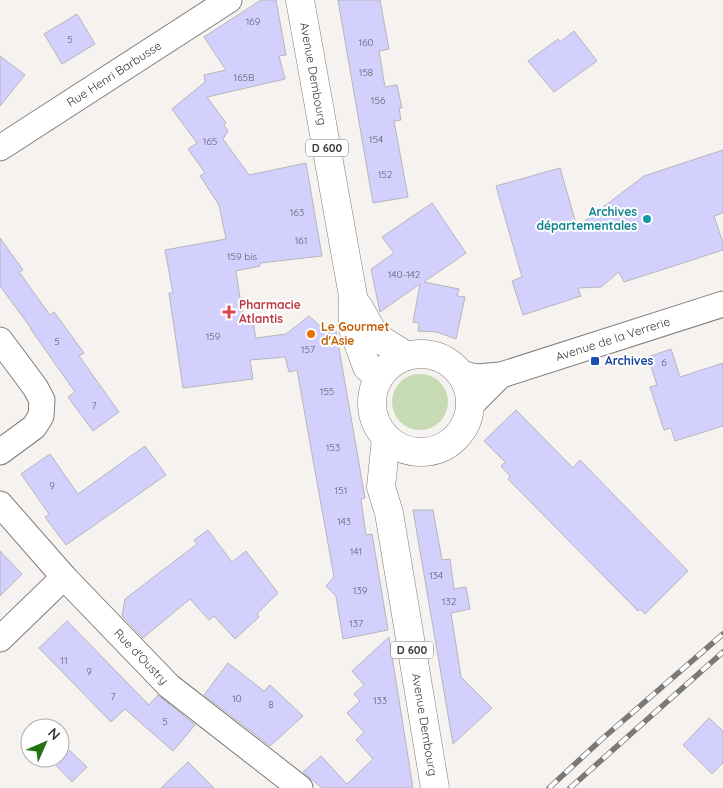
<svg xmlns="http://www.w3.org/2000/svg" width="723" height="788" font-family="Quicksand,sans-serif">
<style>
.grass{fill:#c6dab3}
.building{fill:#d3d0fe;stroke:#b6b6b9}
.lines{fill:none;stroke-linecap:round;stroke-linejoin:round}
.minor-casing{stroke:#7f7c7b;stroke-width:27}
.major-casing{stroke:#7f7c7b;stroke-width:29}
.minor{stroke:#fff;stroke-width:25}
.major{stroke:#fff;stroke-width:28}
.rail-casing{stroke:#7a7977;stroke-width:5.5}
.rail{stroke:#fff;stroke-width:4;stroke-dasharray:11;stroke-linecap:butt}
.culture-dot{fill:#0f9aa8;stroke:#fff;stroke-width:2}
.health-dot{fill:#e0444e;stroke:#fff;stroke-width:2}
.food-dot{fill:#e8710a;stroke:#fff;stroke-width:2}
.transit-dot{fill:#1a4fb4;stroke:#fff;stroke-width:2}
.labels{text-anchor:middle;stroke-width:4;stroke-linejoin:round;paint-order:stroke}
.number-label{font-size:10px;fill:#605f6a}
.shield{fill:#fff;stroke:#757474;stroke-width:1}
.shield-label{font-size:11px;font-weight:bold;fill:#3a3938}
.street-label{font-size:12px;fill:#3a3938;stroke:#fff}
.culture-label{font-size:12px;font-weight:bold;fill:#0d838f;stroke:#fff;text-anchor:end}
.health-label{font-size:12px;font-weight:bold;fill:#be3a42;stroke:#fff;text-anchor:start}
.food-label{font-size:12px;font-weight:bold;fill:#c56008;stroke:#fff;text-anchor:start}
.transit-label{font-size:12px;font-weight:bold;fill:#164399;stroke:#fff;text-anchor:start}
</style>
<rect width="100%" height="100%" fill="#f5f2f0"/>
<path class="grass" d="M392 402a28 28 0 1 1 56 0a28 28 0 1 1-56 0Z"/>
<path class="building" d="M261,0H276L286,55L279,56L285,79L207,97L226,123L224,125L228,131L223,139L249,175L306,163L322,256L260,263V266L236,271L243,318L252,317L256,338L286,334L309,316L328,333L336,331L365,498L361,499L366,535L372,534L388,630L343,639L336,596L326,586L334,577L297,370L289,372L285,357L250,360L253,379L183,388L169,293H173L165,250L226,239L219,205L200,176L205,173L188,149L197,143L172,109L205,82L204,75L226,70L204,37Z
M338,0H380L389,49L379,51L385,87L397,85L402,108H399L401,120L394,121L408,197L373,203Z
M77,14L95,44L62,64L44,34Z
M574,31L597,61L554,92L528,61L558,39L560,42Z
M0,56L25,75L0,106Z
M723,150V213L714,216L723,243V250L624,282L619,272L601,287L578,288L581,296L523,315L512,281L522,277L496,186L560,168L577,227L644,176Z
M432,203L466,253L424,282L459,289L457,296L465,297L456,339L437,332L418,331L419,323L413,322L420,284L380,312L371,269L394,253L382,237Z
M0,238L23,270L19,272L50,315L54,312L84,353L79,356L119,412L93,431L68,397L75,392L30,328H31L0,286Z
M671,349L680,377L723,363V426L675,441L671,428L664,430L650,387L657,385L648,357Z
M516,410L573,468L580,460L688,571L645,614L640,609L638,611L508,479L510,476L501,466L505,462L484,441Z
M145,446L166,475L66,545L45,517L49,514L21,474L50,454L78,494Z
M413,510H433L442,560L450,559L454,589L466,587L470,609L451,613L461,677L492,708L453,744Z
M208,530L232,562L246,551L278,593L257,614L259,617L235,639L214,616L209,620L190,599L143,638L122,616L125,599L197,544L194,540Z
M0,551L22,574L0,596Z
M67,621L149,705L158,695L195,725L173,751L125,709L111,722L39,648Z
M389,637L413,788H322L303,772L321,756L347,784L373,759L356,740L364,732L347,713L360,701L354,694L364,685L352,671Z
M228,663L264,691L270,685L303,716L270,746L204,695Z
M709,718L723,731V763L712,774L683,745Z
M66,747L87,767L72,782L52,761L54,758H60V753Z
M188,762L214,788H161Z"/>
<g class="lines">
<g class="minor-casing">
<g id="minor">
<path id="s1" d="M0,148L229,0"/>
<path d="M0,340L35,387L42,400L41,416L34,427L0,452"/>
<path id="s2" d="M460,373L476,377L501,375L723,304"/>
<path d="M470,406L501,375"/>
<path id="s3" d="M0,504L64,577L169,686L300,788"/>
<path d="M0,639L64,577"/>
</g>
</g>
<g class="major-casing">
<g id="major">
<path id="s4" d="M300,0L353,296V329L367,367L379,377"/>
<path d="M358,306L375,336L407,356"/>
<circle cx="421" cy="403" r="49"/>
<path id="s5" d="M386,438L381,487L389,513L435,788"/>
</g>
</g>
<use href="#minor" class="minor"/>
<use href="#major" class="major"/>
<g class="rail-casing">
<path id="rail" d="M549,788L602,739L723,634
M570,788L723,652"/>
</g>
<use href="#rail" class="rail"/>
</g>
<circle class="culture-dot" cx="647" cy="219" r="5"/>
<path class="health-dot" d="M226.5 304.5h5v5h5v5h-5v5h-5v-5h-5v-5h5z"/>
<circle class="food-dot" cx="311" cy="334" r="5"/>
<rect class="transit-dot" x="590" y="356" width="10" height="10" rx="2.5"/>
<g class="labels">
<g class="number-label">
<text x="253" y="25">169</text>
<text x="70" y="43">5</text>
<text x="366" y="46">160</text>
<text x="366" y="76">158</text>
<text x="244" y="81">165B</text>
<text x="378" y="104">156</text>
<text x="376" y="143">154</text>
<text x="210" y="145">165</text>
<text x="385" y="178">152</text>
<text x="297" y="216">163</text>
<text x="301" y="244">161</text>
<text x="242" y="260">159 bis</text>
<text x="404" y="278">140-142</text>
<text x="213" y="340">159</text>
<text x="57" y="345">5</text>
<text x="308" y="353">157</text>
<text x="664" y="366">6</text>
<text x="327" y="395">155</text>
<text x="94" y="409">7</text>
<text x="333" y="451">153</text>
<text x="52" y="489">9</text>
<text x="341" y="494">151</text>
<text x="344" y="525">143</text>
<text x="356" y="555">141</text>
<text x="436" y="579">134</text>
<text x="360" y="594">139</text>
<text x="449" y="605">132</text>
<text x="356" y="627">137</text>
<text x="64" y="664">11</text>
<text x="89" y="675">9</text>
<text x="113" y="700">7</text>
<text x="237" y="702">10</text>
<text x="380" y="704">133</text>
<text x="271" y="708">8</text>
<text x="165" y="725">5</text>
</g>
<g class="shield">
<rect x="306" y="139.5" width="42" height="17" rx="4"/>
<rect x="391" y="641.5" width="42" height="17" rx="4"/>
</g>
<g class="shield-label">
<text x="327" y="152">D 600</text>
<text x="412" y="654">D 600</text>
</g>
<g class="street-label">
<text dy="4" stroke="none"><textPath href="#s1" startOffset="136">Rue Henri Barbusse</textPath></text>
<text dy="4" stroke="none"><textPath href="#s4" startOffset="75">Avenue Dembourg</textPath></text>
<text dy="4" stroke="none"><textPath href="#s2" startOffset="159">Avenue de la Verrerie</textPath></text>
<text dy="4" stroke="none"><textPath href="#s3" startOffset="208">Rue d'Oustry</textPath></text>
<text dy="4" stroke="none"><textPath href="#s5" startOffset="291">Avenue Dembourg</textPath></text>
</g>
<g class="culture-label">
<text x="637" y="216">Archives<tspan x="637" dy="14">départementales</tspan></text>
</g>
<g class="health-label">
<text x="239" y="309">Pharmacie<tspan x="239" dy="14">Atlantis</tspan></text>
</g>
<g class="food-label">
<text x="321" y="331">Le Gourmet<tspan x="321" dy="14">d'Asie</tspan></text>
</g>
<g class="transit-label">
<text x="605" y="365">Archives</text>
</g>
</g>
<g transform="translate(45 743) rotate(45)"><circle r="24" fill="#ffffff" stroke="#b0b0af"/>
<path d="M0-4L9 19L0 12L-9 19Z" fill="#277115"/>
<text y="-8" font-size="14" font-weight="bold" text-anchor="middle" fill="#3a3938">N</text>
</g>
</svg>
